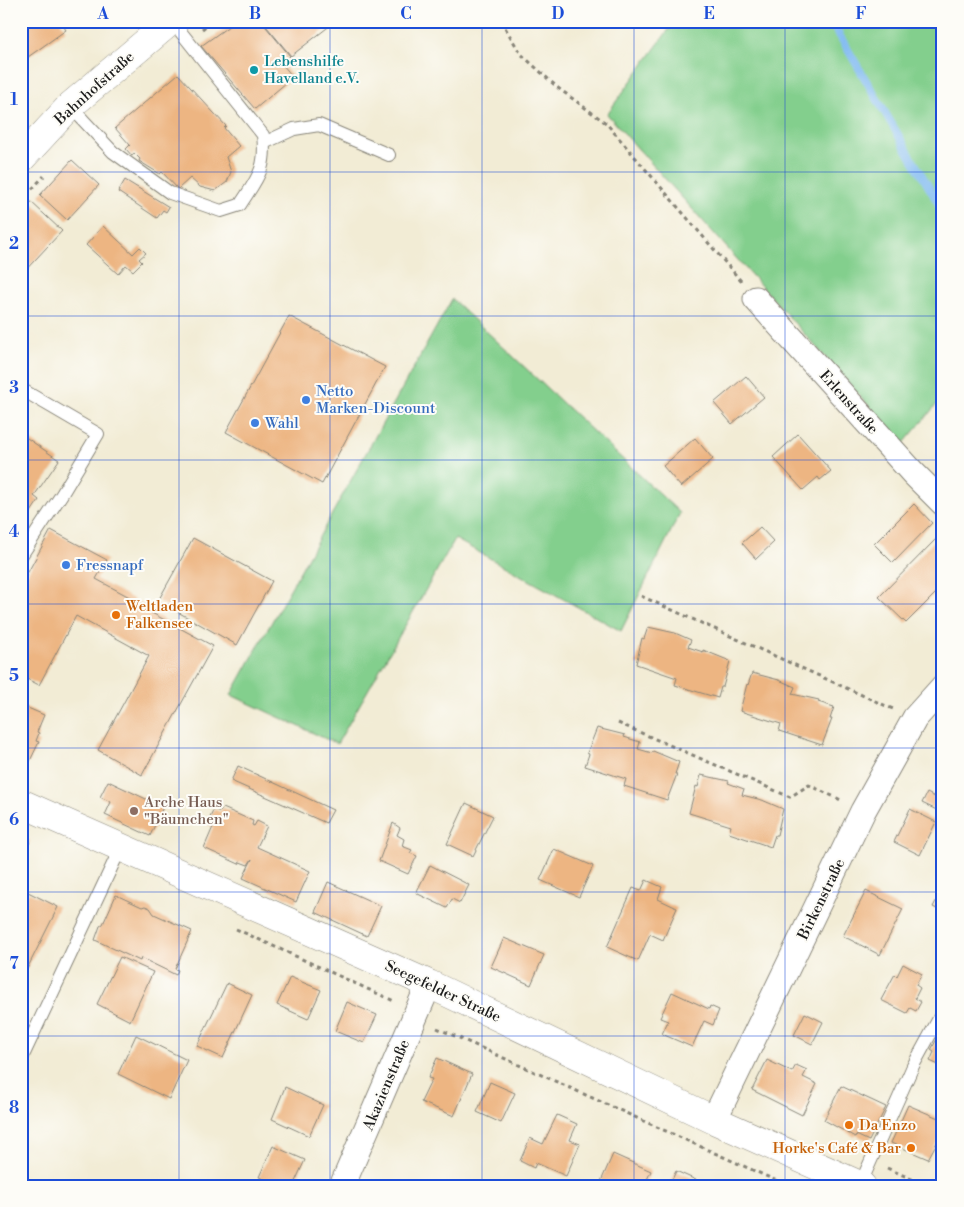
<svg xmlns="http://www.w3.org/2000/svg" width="964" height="1207" font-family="'Libre Bodoni',serif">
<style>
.green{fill:#83cf8d;stroke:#507654}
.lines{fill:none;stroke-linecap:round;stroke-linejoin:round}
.stream{stroke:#80baf1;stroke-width:8}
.building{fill:#edb582}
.service-casing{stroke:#878478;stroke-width:14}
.minor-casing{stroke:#878478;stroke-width:27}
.tertiary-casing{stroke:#878478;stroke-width:29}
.path{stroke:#878478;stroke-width:3;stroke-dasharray:4 4;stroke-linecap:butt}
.service{stroke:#fff;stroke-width:12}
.minor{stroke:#fff;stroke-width:25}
.tertiary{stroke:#fff;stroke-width:28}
.grid{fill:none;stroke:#1d4ed8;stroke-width:1;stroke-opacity:0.55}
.culture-dot{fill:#0f9aa8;stroke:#fdfcf7;stroke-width:2}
.shop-dot{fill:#3f7fe0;stroke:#fdfcf7;stroke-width:2}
.food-dot{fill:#e8710a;stroke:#fdfcf7;stroke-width:2}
.education-dot{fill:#8d6e63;stroke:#fdfcf7;stroke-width:2}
.labels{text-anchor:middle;stroke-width:4;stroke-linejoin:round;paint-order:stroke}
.culture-label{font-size:15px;fill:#0d838f;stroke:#fdfcf7;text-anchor:start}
.street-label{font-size:15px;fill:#1c1c1c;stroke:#fdfcf7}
.shop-label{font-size:15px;fill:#366cbe;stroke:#fdfcf7;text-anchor:start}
.food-label{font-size:15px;fill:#c56008;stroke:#fdfcf7;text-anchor:start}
.education-label{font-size:15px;fill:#785e54;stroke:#fdfcf7;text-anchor:start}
.neatline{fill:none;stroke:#1d4ed8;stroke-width:2}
.grid-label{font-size:16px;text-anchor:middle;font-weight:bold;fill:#1d4ed8}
</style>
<rect width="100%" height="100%" fill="#fdfcf7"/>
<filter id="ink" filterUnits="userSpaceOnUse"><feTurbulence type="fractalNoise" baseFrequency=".02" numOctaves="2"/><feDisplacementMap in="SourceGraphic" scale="10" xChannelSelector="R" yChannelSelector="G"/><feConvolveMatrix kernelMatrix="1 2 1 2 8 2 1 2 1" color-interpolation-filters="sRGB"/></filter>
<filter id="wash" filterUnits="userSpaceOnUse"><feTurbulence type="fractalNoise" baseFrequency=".0096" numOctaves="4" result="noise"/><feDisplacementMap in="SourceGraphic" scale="20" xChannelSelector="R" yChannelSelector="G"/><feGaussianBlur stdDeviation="1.12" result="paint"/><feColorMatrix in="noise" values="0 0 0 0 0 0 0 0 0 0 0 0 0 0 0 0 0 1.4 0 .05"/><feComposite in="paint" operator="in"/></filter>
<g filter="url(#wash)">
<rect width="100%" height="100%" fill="#f2ecd5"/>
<path class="green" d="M675,21H943V397L903,444L607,114Z
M452,299L680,513L621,631L455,539L337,744L231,695Z"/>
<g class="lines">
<path class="stream" d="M831,21L943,211"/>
</g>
<g id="blocks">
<path class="building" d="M22,21H60L66,30L21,62Z
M236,21H261L290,56L282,64L293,77L255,109L201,46Z
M262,21H336L291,56Z
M178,74L226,126L224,128L239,146L226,157L231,172L227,182L215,191L200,187L190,178L178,189L162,172L160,174L139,161L140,159L134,153L132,156L126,149L130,145L115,128Z
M72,160L99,185L67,220L40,195Z
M125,180L169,207L166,212L163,210L157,218L118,192Z
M29,200L62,231L21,275V208Z
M103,226L133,254L140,247L146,253L139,259L142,262L133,271L126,265L118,274L86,245Z
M289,316L385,367L322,484L226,432Z
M746,376L764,397L732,424L714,403Z
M21,434L59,460L34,496L39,500L21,527Z
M798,434L831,471L820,480L818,477L803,490L773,457Z
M695,438L713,459L681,487L663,466Z
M914,504L932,523L893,563L874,544Z
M760,527L774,542L756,559L742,543Z
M51,530L107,560L96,579L150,608L148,611L213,646L142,775L98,750L149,656L76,616L39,685L21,676V585Z
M193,538L272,581L237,645L158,601Z
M936,539L943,546V586L906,623L879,597Z
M648,627L675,633L691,640L688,647L703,652V650L730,661L723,687H721L718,698L675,685L677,678L636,664L642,638L644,639Z
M752,673L779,680L795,687L792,694L819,700L818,702L834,707L830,719H832L822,745L779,731L781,724L740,711L747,684L748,685Z
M21,705L44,715L37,732L39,733L36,741L39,742L29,763L21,760Z
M597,728L625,735L624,737L640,742L638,749L652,753L653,751L679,762L675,774H677L667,800L624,786L626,779L585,766L589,754L587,753Z
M238,766L333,810L326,823L231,781Z
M701,775L729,781L728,783L744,789L742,795L762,800L783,809L777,835H775L771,847L729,833L731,826L689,813L696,786L698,787Z
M108,781L163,807L150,836L105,815L111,802L100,797Z
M927,793L943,801L941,812L922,803Z
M466,803L493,816L473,856L447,844Z
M223,808L253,821L252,825L254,826L257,821L267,826L257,847L310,871L296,902L243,878L252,859L248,865L240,862L239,864L204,848L213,827L207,824L214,809L220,812Z
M910,809L936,822L920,855L894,842Z
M393,823L400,828L397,835L404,839L402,846L412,850L410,853L417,856L408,874L379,861Z
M21,837L30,841L21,862Z
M554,849L593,866L579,897L540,880Z
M430,865L469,885L460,903L452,899L447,908L416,893Z
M646,880L662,887L658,899L677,908L663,940L650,934L638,961L607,947L633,888L641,891Z
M328,882L381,906L367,936L315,912Z
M943,888V912L933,907Z
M866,891L903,909L880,955L843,936Z
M28,892L58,907L27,969L21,966V906Z
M116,895L142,907L145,906L150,908L154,914L192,931L175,969L178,970L176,975L141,958L140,961L95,940L100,926L103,924Z
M504,938L544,955L531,985L491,967Z
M120,957L153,972L130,1021L97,1004Z
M903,964L922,974L916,985L920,988L915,998L921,1002L916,1011L910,1008L907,1013L881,1000L895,974L897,976Z
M290,977L321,990L308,1019L277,1005Z
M227,983L252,995L223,1058L197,1046Z
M672,992L709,1009L710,1006L719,1010L713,1025L704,1021L692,1047L662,1034L668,1021L660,1018Z
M347,1002L377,1015L364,1043L335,1031Z
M805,1013L823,1022L812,1044L794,1035Z
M943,1028V1067L930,1061L934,1052L931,1050Z
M136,1035L187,1060L169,1099L118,1074Z
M437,1058L472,1074L454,1116L421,1102L432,1079L428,1078Z
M767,1060L792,1072L796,1065L807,1070L803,1077L817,1084L802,1115L752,1090Z
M490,1082L515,1093L501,1123L477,1112Z
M841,1086L886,1107L869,1141L856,1135L855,1137L824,1120Z
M285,1087L323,1105L309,1136L272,1119Z
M908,1105L943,1120L941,1135L928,1159L891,1143Z
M557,1115L577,1124L570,1140L580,1144L566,1176L536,1163L534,1168L520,1161L530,1138L543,1144Z
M273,1146L305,1160L293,1186H280L259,1177Z
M613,1154L651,1171L644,1186H599Z
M676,1171L709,1186H669Z"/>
</g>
</g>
<g filter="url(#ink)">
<use href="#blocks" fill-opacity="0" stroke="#878478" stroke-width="1"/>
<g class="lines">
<g class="service-casing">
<path id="service" d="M70,106L113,152L170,193L221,211L240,205C258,177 267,169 263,135L172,21
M264,143L294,129L319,125L389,155
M21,389L98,434L62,494L21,556
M21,1060L121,847
M860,1185L913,1066L943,1011"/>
</g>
<g class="minor-casing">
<path id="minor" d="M756,299L913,473L943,503
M714,1120L863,811L915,718L943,687
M342,1186L429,984"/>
</g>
<g class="tertiary-casing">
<path id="tertiary" d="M21,159L70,106L171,21
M21,803L429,984L714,1120L862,1186"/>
</g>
<path class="path" d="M501,21L521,54L558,88L606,123L741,281
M202,29L212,21
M21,201L44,176
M641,596L893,709
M618,723L790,797L809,785L843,801
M236,929L396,1002
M437,1028L788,1186
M887,1168L927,1186"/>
<use href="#service" class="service"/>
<use href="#minor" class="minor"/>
<use href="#tertiary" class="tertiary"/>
</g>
</g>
<path class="grid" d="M179,21V1186M330,21V1186M482,21V1186M634,21V1186M785,21V1186M21,172H943M21,316H943M21,460H943M21,604H943M21,748H943M21,892H943M21,1036H943"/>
<circle class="culture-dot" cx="254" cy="70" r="5"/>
<g class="shop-dot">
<circle cx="306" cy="400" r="5"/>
<circle cx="255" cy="423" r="5"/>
<circle cx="66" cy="565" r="5"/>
</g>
<g class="food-dot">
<circle cx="116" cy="615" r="5"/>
<circle cx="849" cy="1125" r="5"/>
<circle cx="911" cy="1148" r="5"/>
</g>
<circle class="education-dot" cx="134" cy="811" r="5"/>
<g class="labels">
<g class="culture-label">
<text x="264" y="66">Lebenshilfe<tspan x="264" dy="17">Havelland e.V.</tspan></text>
</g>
<g class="street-label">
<text transform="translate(94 88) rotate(-42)" y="5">Bahnhofstraße</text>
<text transform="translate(849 402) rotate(48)" y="5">Erlenstraße</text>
<text transform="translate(821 899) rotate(-64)" y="5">Birkenstraße</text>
<text transform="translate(443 991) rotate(25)" y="5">Seegefelder Straße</text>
<text transform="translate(386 1085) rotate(-67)" y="5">Akazienstraße</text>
</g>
<g class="shop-label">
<text x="316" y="396">Netto<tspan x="316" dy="17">Marken-Discount</tspan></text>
<text x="265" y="428">Wahl</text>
<text x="76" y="570">Fressnapf</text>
</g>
<g class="food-label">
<text x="126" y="611">Weltladen<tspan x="126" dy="17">Falkensee</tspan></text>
<text x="859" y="1130">Da Enzo</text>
<text x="901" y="1153" text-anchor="end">Horke's Café &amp; Bar</text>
</g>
<g class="education-label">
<text x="144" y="807">Arche Haus<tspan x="144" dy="17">"Bäumchen"</tspan></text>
</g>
</g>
<rect width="964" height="1207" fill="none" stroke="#fdfcf7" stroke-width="55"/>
<rect x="28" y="28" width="908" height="1152" class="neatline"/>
<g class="grid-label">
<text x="103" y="19">A</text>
<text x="255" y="19">B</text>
<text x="406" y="19">C</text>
<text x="558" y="19">D</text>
<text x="709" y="19">E</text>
<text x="861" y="19">F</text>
<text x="14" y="105">1</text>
<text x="14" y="249">2</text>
<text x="14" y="393">3</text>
<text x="14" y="537">4</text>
<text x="14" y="681">5</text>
<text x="14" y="825">6</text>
<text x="14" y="969">7</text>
<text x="14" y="1113">8</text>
</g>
</svg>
